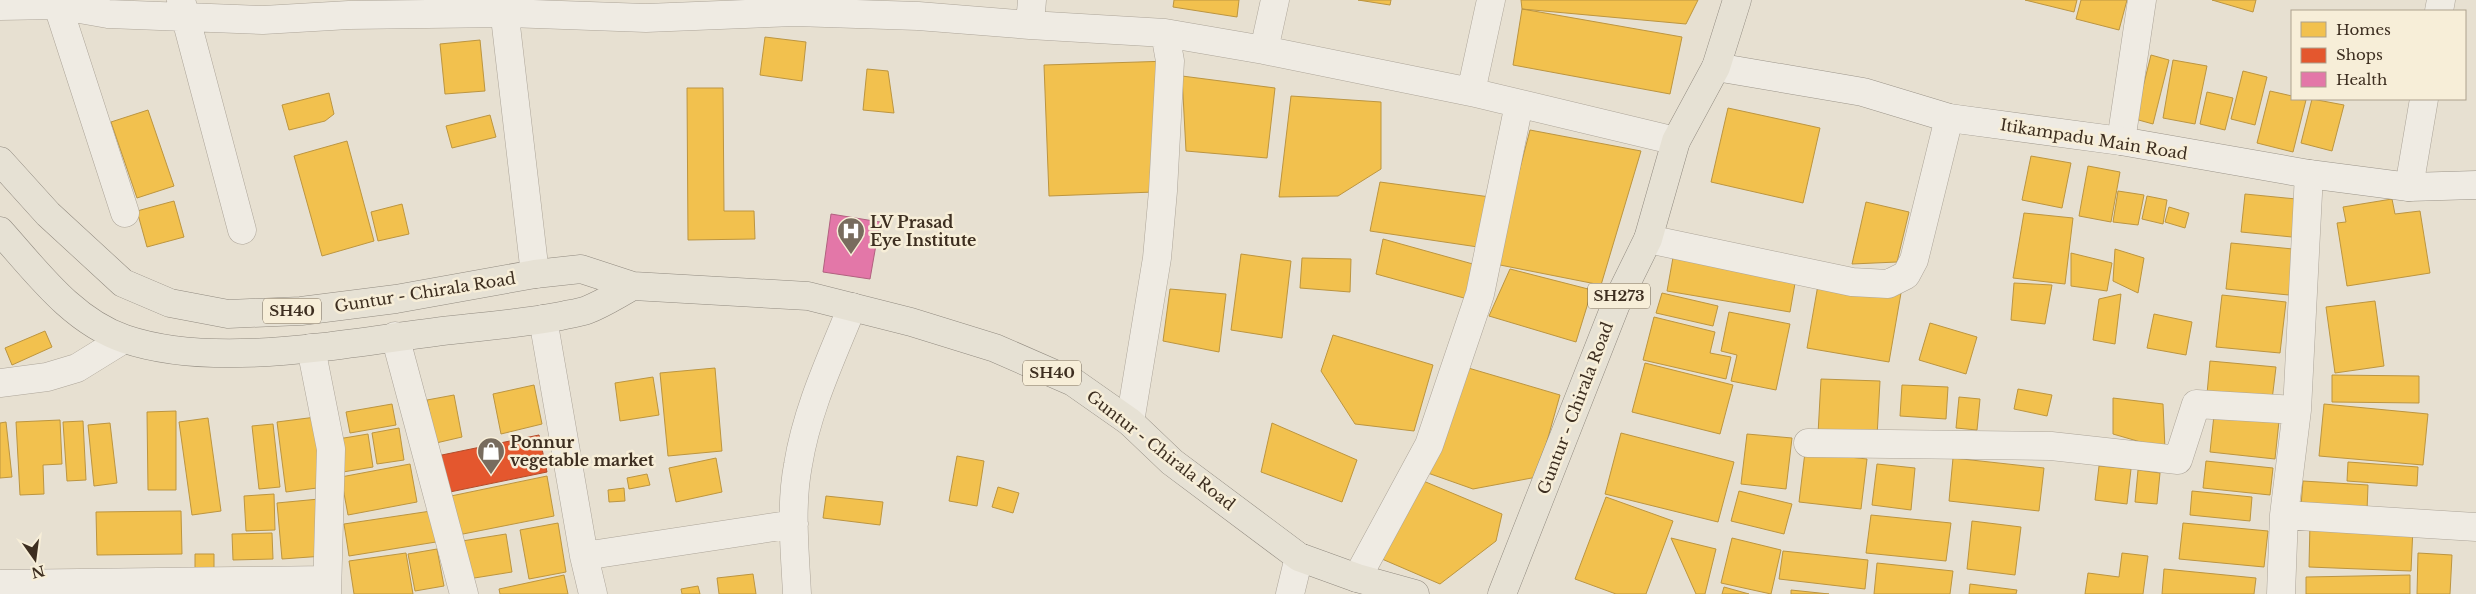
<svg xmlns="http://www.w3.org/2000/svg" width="2476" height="594" font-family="'Libre Baskerville',serif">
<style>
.homes{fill:#f2c14e;stroke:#bc9540}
.shops{fill:#e4572e;stroke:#b24b2a}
.health{fill:#e377a8;stroke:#b1617f}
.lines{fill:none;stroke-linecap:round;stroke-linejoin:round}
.street-casing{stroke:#ada599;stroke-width:29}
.secondary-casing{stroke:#9c958a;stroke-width:29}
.primary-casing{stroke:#928b80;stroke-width:29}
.street{stroke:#efebe3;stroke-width:28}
.secondary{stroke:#efebe3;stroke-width:28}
.primary{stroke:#e6e1d4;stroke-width:28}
.labels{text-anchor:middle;stroke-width:5;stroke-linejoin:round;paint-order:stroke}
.shield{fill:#f7eed8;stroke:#756857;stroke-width:1}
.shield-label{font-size:15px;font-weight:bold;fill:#3d2e20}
.street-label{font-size:16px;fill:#3d2e20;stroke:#f7eed8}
.poi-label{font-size:16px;font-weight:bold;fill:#3d2e20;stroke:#f7eed8;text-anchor:start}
</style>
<rect width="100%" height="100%" fill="#e7e0d1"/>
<path class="homes" d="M1174,0H1239L1237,17L1173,7Z
M1358,0H1391L1390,5Z
M1521,0H1698L1686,24L1522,9Z
M2025,0H2077L2074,12Z
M2081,0H2127L2119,30L2076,19Z
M2212,0H2256L2253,12Z
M1522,9L1682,37L1670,94L1513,65Z
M765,37L806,42L802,81L760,75Z
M480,40L485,91L445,94L440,44Z
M2151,55L2169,60L2153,124L2135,119Z
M2173,60L2207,66L2195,124L2163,118Z
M1170,61L1154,192L1049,196L1044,65Z
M867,69L888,71L894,113L863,110Z
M2243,71L2267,77L2255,125L2231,119Z
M1182,76L1275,88L1267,158L1186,151Z
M687,88H723L724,211H754L755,239L688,240Z
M2270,91L2292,96V99L2306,100L2293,152L2257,143Z
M2207,92L2233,98L2225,130L2200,124Z
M329,93L334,114L325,121L289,130L282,105Z
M1291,96L1381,102V169L1338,196L1279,197Z
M2312,99L2344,105L2332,151L2301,143Z
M1728,108L1820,128L1803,203L1711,182Z
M148,110L174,186L137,198L111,122Z
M490,115L496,137L452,148L446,126Z
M1530,130L1641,151L1601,285L1495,264Z
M347,141L374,241L322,256L294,156Z
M2031,156L2071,163L2062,208L2022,200Z
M2088,166L2120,172L2111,222L2079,216Z
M1380,182L1490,197L1478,247L1370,231Z
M2118,191L2144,195L2138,225L2113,222Z
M2245,194L2296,199L2292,237L2241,232Z
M2147,196L2167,200L2163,224L2142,219Z
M2392,199L2395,214L2420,211L2430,273L2347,286L2337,223L2346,222L2343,207Z
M174,201L184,237L147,247L137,211Z
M1866,202L1909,212L1897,262L1852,264Z
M402,204L409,234L378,241L371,212Z
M2169,207L2189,213L2185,228L2165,222Z
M2024,213L2073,218L2065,284L2013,278Z
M1383,239L1480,266L1475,301L1376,274Z
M2231,243L2293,249L2289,295L2226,289Z
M2115,249L2144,258L2138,293L2113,281Z
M1674,252L1797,272L1790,312L1667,291Z
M2071,253L2112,263L2107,291L2071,286Z
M1241,254L1291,261L1282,338L1231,330Z
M1302,258L1351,259L1350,292L1300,288Z
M1510,269L1592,290L1576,342L1489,316Z
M1819,279L1901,293L1889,362L1807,348Z
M2014,283L2052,285L2045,324L2011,320Z
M1170,289L1226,294L1219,352L1163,341Z
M1662,293L1718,306L1713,326L1656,313Z
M2121,294L2115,344L2093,340L2099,299Z
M2222,295L2286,302L2280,353L2216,347Z
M2375,301L2384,366L2335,373L2326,307Z
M1729,312L1790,324L1776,390L1731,381L1737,355L1721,351Z
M2154,314L2192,322L2186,355L2147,348Z
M1654,317L1715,332L1710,353L1731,357L1726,379L1643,360Z
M1930,323L1977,337L1966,374L1919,360Z
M45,331L52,347L12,365L5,348Z
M1333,335L1433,365L1414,431L1355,424L1321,371Z
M2210,361L2276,367L2272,400L2207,394Z
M1645,363L1733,385L1720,434L1632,412Z
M1465,367L1560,395L1537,477L1473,489L1425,472Z
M715,368L722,451L668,456L660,373Z
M2332,375L2419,376V403L2332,402Z
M653,377L659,415L620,421L615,383Z
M1821,379L1880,381L1877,437L1818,434Z
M534,385L542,424L501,434L493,394Z
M1902,385L1948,387L1946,419L1900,416Z
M2018,389L2052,395L2047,416L2014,409Z
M454,395L462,437L436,443L427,400Z
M1959,397L1980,399L1977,430L1956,428Z
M2113,398L2163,404L2165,449L2113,434Z
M392,404L396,425L350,433L346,412Z
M2324,404L2428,414L2423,465L2319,456Z
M176,411V490H148L147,412Z
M2214,415L2279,421L2275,459L2210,452Z
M316,417L325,487L286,492L277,422Z
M208,418L221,511L192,515L179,422Z
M60,420L62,464L43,465L44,494L20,495L16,422Z
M83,421L86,480L67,481L63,422Z
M6,422L12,477L0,478V423Z
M110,423L117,483L94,486L88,425Z
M1272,423L1357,460L1342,502L1261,472Z
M273,424L280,487L259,489L252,426Z
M399,428L404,460L377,464L372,433Z
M1621,433L1734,462L1718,522L1605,494Z
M368,434L373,467L343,472L338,439Z
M1747,434L1792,438L1786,489L1741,484Z
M1805,452L1867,459L1861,509L1799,502Z
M957,456L984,461L977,506L949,501Z
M716,458L722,492L676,502L669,468Z
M1953,458L2044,468L2039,511L1949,501Z
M2206,461L2273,468L2270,495L2203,488Z
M2348,462L2418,467L2417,486L2347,481Z
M410,464L417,502L348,515L341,477Z
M1877,464L1915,468L1911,510L1872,505Z
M2099,466L2131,469L2127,504L2095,500Z
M2138,470L2160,473L2157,504L2135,502Z
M647,474L650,485L629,489L627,478Z
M547,476L554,516L458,535L451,496Z
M1421,480L1502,514L1496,541L1440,584L1375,556Z
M2303,481L2368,485L2367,511L2301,506Z
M998,487L1019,493L1013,513L992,507Z
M624,488L625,501L609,502L608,490Z
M1739,491L1792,504L1784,534L1731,521Z
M2192,491L2252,497L2250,521L2190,515Z
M274,494L275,530L246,531L244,496Z
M826,496L883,502L880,525L823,518Z
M1606,497L1673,521L1646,594H1616L1575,579Z
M319,499L324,556L282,559L277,503Z
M181,511L182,554L97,555L96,512Z
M431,511L436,542L349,556L344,524Z
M1871,515L1951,523L1946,561L1866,553Z
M1972,521L2021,527L2015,575L1967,569Z
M558,523L566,572L529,579L520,530Z
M2183,523L2268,531L2264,567L2179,559Z
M2310,523L2413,527L2411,571L2309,567Z
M272,533L273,559L233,560L232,534Z
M506,534L512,572L468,579L462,541Z
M1671,538L1716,549L1705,594H1696Z
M1732,538L1781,550L1771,594L1721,583Z
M437,549L444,586L415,591L408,554Z
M1783,551L1868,560L1865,589L1779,579Z
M406,553L413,594H354L349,561Z
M2122,553L2148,556L2143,594H2085L2088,573L2119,577Z
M2418,553L2452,555L2450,594H2417Z
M195,554H214V574H195Z
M1877,563L1953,571L1950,594H1874Z
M2164,569L2256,578L2254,594H2162Z
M753,574L756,594H719L717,578Z
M564,575L568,594H500L499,589Z
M2410,575V594H2306V577Z
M1970,584L2017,590L2016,594H1969Z
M698,586L700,594H682L681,589Z
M1724,587L1749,594H1722Z
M1791,590L1829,594H1791Z"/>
<path class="shops" d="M539,435L547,472L445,493L437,456Z"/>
<path class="health" d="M831,214L880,222L870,279L823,272Z"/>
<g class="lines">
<g class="street-casing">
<path id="street" d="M56,0L125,213
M181,0L242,230
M503,0L535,274
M0,6L57,5L108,14L263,20L349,15L505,13L646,18L795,12L918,16L1030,25L1165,33L1264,50L1471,92L1676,141
M2439,11L2441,0
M1030,25L1032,0
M1264,50L1275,0
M1471,92L1491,0
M2121,141L2142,0
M2409,187L2424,99
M1648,239L1852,282L1888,284L1906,275L1914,260L1949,118
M543,319L584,556L593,594
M395,336L464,594
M311,348L331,449L327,594
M0,383L47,377L77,368L124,339
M1130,422L1157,258L1163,191L1170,61L1165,33
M1808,443L2051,446L2178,460L2196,404L2297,410
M2284,515L2476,527
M584,556L794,524
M1357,578L1429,445L1480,294L1519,104
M0,584L327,580
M797,594C795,552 790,507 798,465C807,409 831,359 852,307
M1290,594L1299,557
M2281,594L2284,515L2297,410L2309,174"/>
</g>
<g class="secondary-casing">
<path id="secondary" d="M1716,67L1863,92L1949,118L2121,141L2309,174L2409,187L2476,185"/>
</g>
<g class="primary-casing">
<path id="primary" d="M0,161L48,214L123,283L170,303L228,314L301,311L396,299L535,274L581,269L633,286L808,296L911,322L995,348L1073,382L1130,422L1172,462L1299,557L1357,578L1415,594
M0,231C36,271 72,321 125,339C220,371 353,341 452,330C488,326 525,323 561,316C569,314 579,313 587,310C603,304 618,294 633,286
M1502,594L1616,304L1648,239L1676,141L1716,67L1737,0"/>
</g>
<use href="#street" class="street"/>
<use href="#secondary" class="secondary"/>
<use href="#primary" class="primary"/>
</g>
<defs>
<g id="hospital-pin" transform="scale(1.4375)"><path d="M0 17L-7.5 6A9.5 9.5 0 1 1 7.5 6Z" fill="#786c5e" stroke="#f7eed8"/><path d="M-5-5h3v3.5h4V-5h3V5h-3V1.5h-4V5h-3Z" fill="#fff"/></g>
<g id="shop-pin" transform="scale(1.4375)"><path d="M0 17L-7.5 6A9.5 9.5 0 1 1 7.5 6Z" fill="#786c5e" stroke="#f7eed8"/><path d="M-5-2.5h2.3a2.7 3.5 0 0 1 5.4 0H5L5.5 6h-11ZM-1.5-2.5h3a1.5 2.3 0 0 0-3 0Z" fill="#fff"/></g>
</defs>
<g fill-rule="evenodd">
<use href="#hospital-pin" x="851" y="231"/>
<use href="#shop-pin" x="491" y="451"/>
</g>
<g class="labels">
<g class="shield">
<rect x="1588" y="283.5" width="62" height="25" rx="4"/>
<rect x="263" y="298.5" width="58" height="25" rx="4"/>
<rect x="1023" y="360.5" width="58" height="25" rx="4"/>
</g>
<g class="shield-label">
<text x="1619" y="301">SH273</text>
<text x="292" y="316">SH40</text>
<text x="1052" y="378">SH40</text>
</g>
<g class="street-label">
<text transform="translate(2094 139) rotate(9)" y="6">Itikampadu Main Road</text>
<text transform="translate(425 292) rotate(-9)" y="6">Guntur - Chirala Road</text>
<text transform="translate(1575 408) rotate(-69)" y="6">Guntur - Chirala Road</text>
<text transform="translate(1161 450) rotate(38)" y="6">Guntur - Chirala Road</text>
</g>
<g class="poi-label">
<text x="870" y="228">LV Prasad<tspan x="870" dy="18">Eye Institute</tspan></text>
<text x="510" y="448">Ponnur<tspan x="510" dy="18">vegetable market</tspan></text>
</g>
</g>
<rect x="2291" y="10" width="175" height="90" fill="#f7eed8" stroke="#ada18e"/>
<rect x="2301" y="22" width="25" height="15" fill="#f2c14e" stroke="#ada18e"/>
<text x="2336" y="35" font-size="15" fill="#3d2e20">Homes</text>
<rect x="2301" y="48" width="25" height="15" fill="#e4572e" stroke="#ada18e"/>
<text x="2336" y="60" font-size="15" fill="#3d2e20">Shops</text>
<rect x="2301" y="72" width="25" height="15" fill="#e377a8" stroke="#ada18e"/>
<text x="2336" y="85" font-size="15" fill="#3d2e20">Health</text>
<g transform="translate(35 559) rotate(166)" stroke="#f7eed8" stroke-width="4" paint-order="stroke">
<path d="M0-4L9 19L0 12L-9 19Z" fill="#3d2e20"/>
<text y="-8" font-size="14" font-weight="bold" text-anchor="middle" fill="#3d2e20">N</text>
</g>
</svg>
